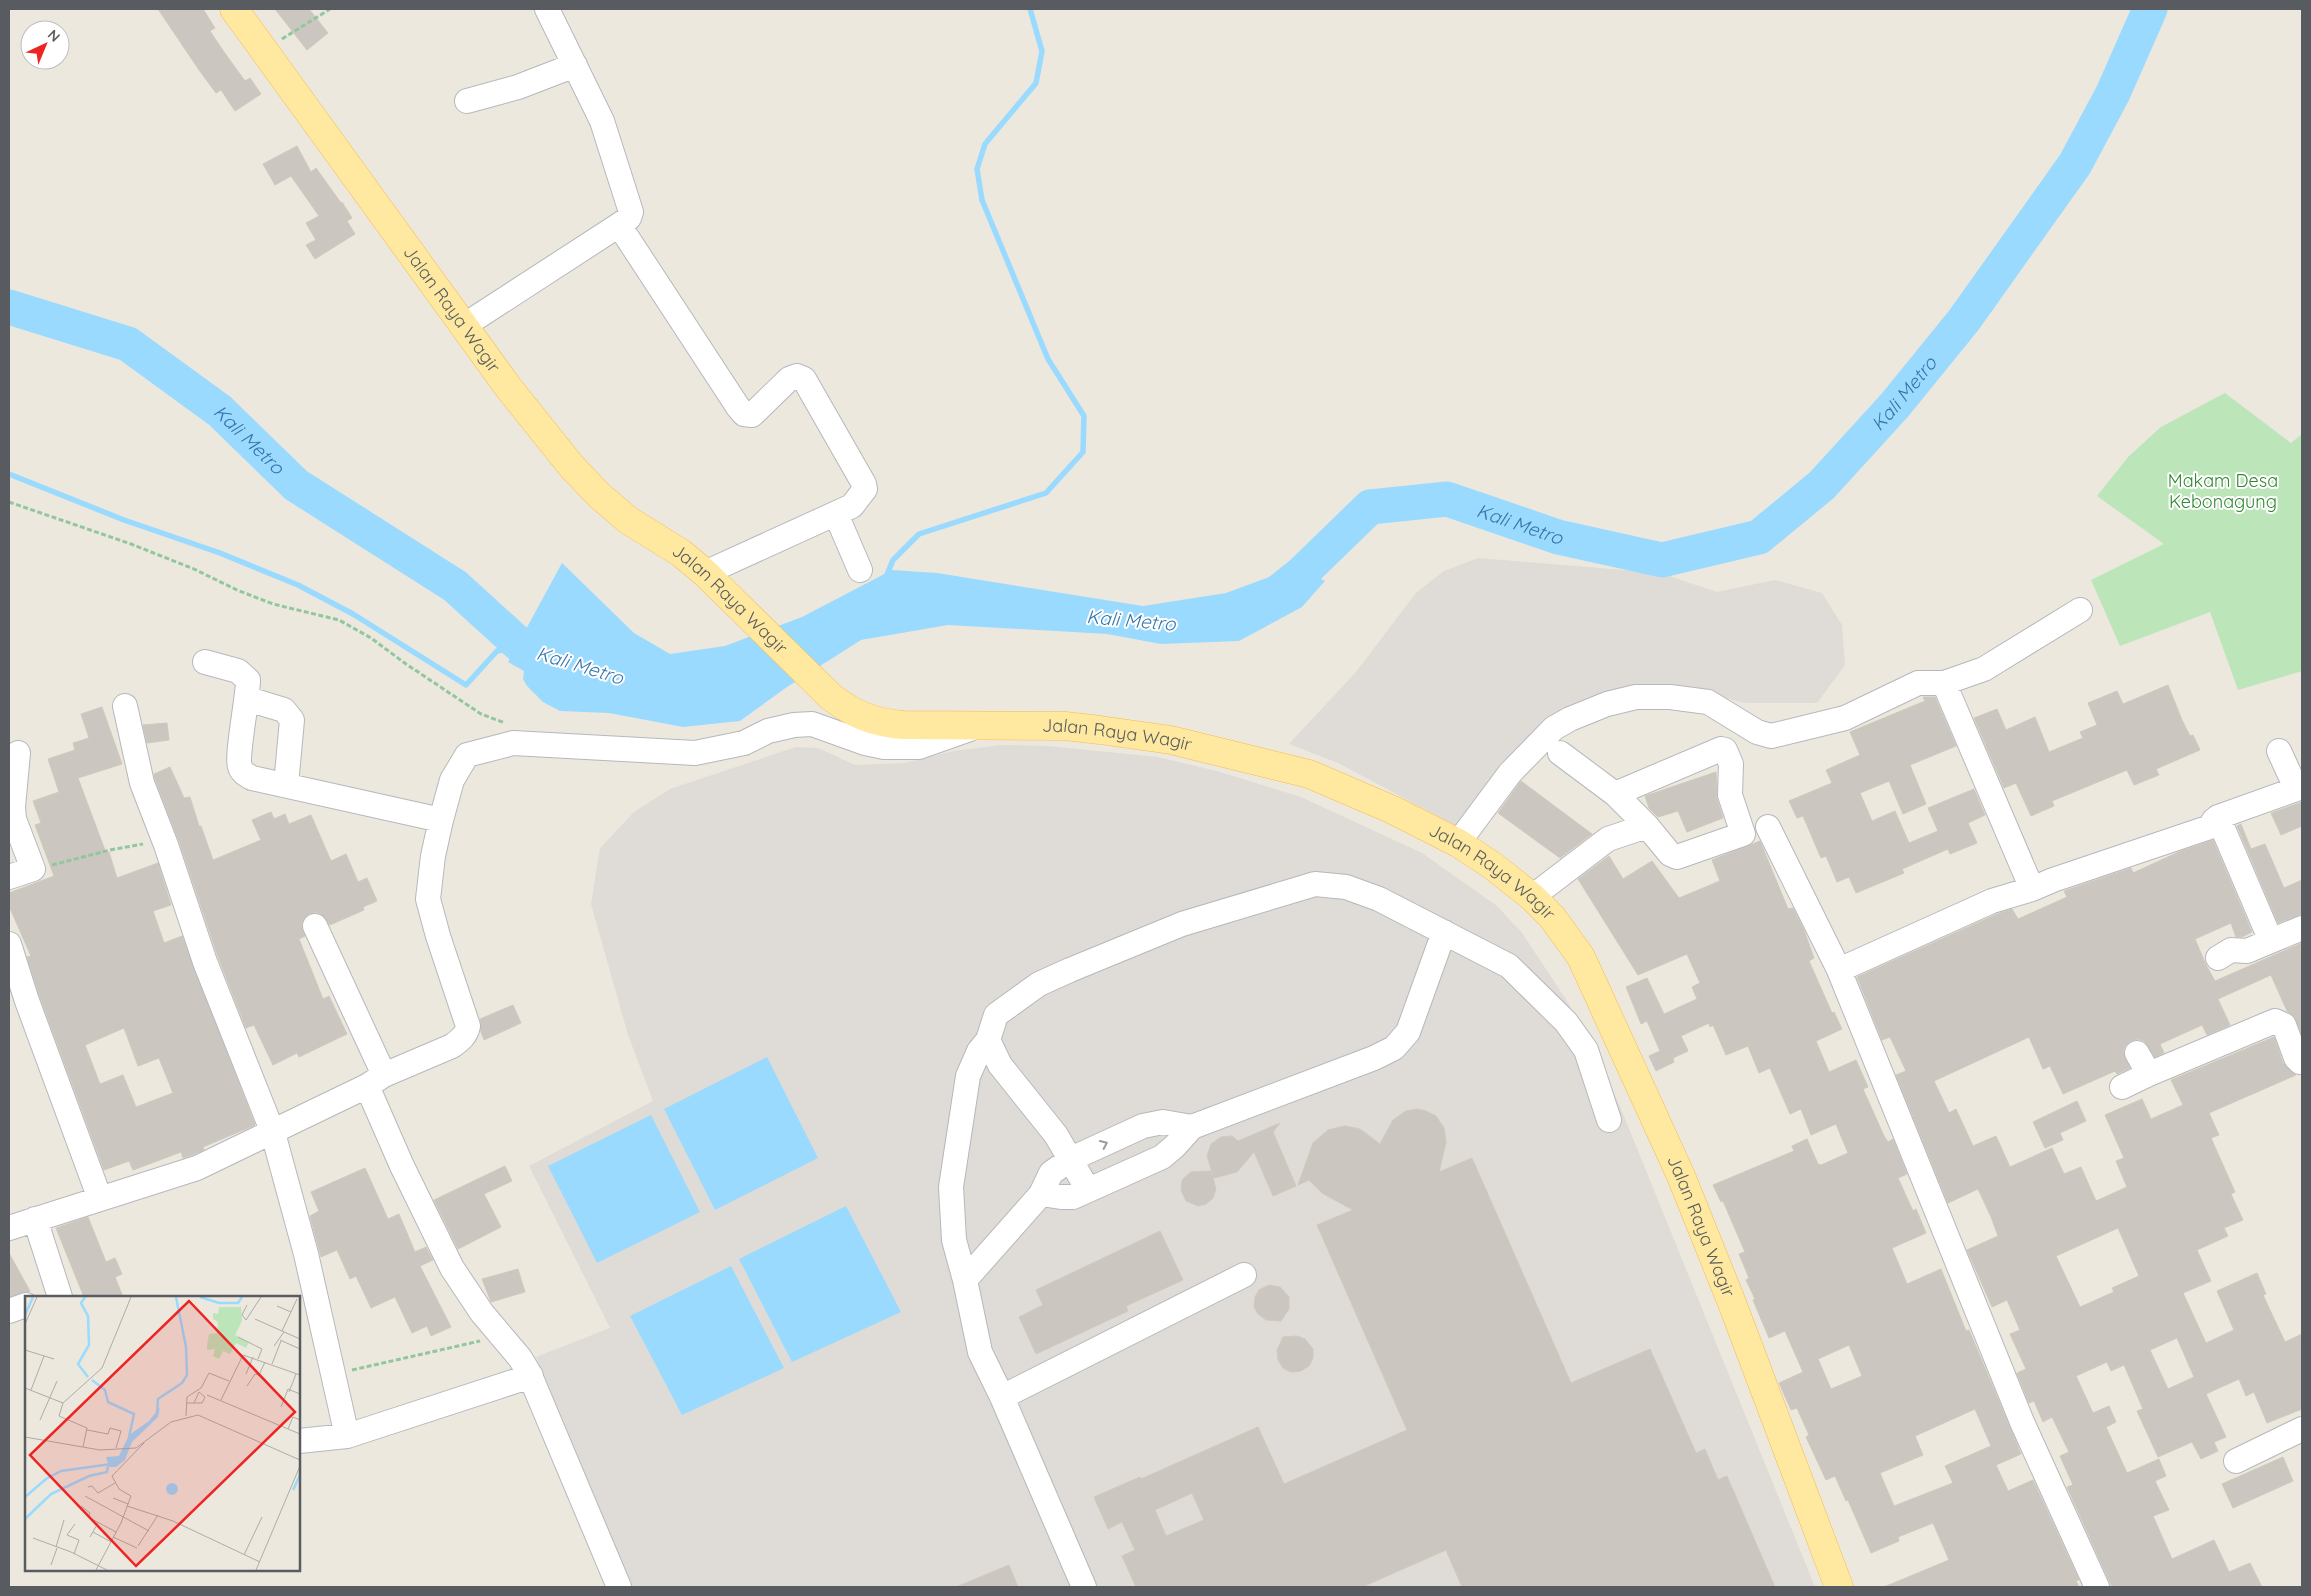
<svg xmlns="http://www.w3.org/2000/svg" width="2311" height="1596" font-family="Quicksand,sans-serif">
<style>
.industrial{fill:#dfdbd6}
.green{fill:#bce5b9}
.water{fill:#9bdaff}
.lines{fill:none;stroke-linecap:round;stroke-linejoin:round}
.stream{stroke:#9bdaff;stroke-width:5.5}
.river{stroke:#9bdaff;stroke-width:35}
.building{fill:#cbc6c0;stroke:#d0c9bd;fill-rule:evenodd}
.minor-casing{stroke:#b5b8bc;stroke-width:26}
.major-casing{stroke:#f5bb4e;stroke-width:29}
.path{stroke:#92c69d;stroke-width:3;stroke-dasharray:5 2.5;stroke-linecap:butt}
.minor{stroke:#fff;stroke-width:24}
.major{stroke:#ffe9a0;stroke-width:28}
.oneway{stroke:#9b9da0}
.labels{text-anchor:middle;stroke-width:4;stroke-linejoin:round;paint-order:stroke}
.street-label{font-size:18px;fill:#585c60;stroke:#fff}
.park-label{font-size:18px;fill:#338632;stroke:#fff}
.water-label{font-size:19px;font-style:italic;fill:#3576aa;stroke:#fff}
.inset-river{fill:none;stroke:#9bdaff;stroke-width:2.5}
.inset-road{fill:none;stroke:#adaca8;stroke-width:1}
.view{fill:#ee2422;fill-opacity:0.15;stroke:#ee2422;stroke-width:2.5}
.inset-edge{fill:none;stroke:#585c60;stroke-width:2.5}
</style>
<rect width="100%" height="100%" fill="#ece8de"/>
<path class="industrial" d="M1478,558L1660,573L1717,592L1775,580L1822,593L1842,625L1845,665L1817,703H1745L1669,684L1597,702L1462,829L1338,763L1289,744L1356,672L1416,593L1444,571Z
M1001,745L1048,746L1157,757L1217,771L1301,797L1422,853L1497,906L1522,933L1567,1001L1619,1104L1815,1587H632L536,1357L610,1328L529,1166L653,1101L628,1035L591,904L600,848L634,812L670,789L796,747L818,748L855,765L904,763L954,751Z"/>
<path class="green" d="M2225,393L2291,443L2302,434V671L2238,690L2210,612L2120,646L2091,580L2164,544L2097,496L2129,456L2161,427Z"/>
<path class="water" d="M562,563L634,633L670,654L725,646L802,617L892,570L937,573L1143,606L1226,593L1296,567L1325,581L1302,607L1239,641L1161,644L1107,634L948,625L861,640L787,687L740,721L683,727L609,713L560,711L543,702L527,686L523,679L524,671L508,662Z
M767,1057L818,1158L715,1210L664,1109Z
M651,1115L700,1212L597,1263L548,1166Z
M846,1206L901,1312L792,1362L739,1259Z
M731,1266L784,1368L682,1415L630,1316Z"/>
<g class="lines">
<path class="stream" d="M9,474L124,520L220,553L298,585L353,614L466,685L497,651L522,647
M886,577L893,560L919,534L1046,493L1083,452L1084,416L1048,359L982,200L977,169L985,144L1036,83L1042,51L1030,9"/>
<g class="river">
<path id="s1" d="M9,307L128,344L220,411L296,485L455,586L522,647L562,660"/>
<path id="s2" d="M1267,601L1301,574L1370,507L1447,499L1558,537L1662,560L1759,537L1822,485L1895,405L1964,320L2075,164L2113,93L2150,9"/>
</g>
</g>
<path class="building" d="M158,9H203L215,28L210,31L224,52L245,81L250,78L261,94L235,111L221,90L216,93L199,70Z
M275,9H309L328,33L307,50Z
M297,146L311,172L316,168L341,203L342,202L352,218L347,221L355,234L315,259L306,245L316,240L306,223L319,216L291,176L275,185L263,164Z
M2168,685L2182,720L2190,736L2193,735L2200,750L2156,769L2159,775L2134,785L2127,770L2052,801L2054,806L2031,816L2016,783L2004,788L1974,718L1997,709L2006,730L2035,717L2049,752L2083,738L2080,732L2097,725L2088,703L2117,691L2123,704Z
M1923,697H1935L1956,746L1910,765L1926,804L1903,814L1889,781L1860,793L1872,821L1895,811L1909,843L1938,831L1928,808L1974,789L1985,815L1968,823L1977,843L1950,854L1948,849L1902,869L1904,873L1856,893L1849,877L1837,882L1826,856L1821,858L1803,816L1797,818L1789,801L1832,783L1826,770L1860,755L1850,732L1925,701Z
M102,707L122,764L78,778L106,853L109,852L117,878L158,863L171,905L153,911L164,943L182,936L255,1125L203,1147L204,1150L192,1155L183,1158L181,1152L133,1170L129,1161L104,1170L40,997L27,957L31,956L9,906V893L54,876L35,825L41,823L33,801L59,792L48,759L75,750L73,743L89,738L81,714ZM124,1028L138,1066L159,1058L173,1093L136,1107L123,1075L100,1084L85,1045Z
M167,723L169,740L147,743L143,725Z
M170,767L184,798L190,797L199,826H201L213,860L261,840L252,820L271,812L274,819L285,814L289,824L311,815L331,861L346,854L358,882L367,878L377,901L363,907L364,910L330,925L322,915L316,912L309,914L301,924L305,936L299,939L323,999L329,996L347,1034L299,1057L297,1053L273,1065L254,1025L246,1028L218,957L179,841L155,779L154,774Z
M1716,772L1717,799L1723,818L1687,832L1678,811L1658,817L1649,808L1645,796Z
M1521,781L1592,834L1560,858L1498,813Z
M2302,802V826L2281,835L2271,813Z
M2241,824L2251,849L2265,844L2284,888L2302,880V914L2278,923L2237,826Z
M2213,840L2252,932L2242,937H2236L2231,923L2195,939L2206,965L2215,981L2302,943V1035L2294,1016L2287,1011L2271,975L2218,999L2230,1025L2207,1035L2202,1025L2160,1044L2164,1053L2155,1057L2144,1041L2138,1039L2131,1041L2125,1046L2123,1052L2130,1068L2117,1074L2115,1071L2063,1094L2050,1066L2043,1069L2029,1037L1934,1081L1949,1113L1956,1109L1973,1146L1996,1136L2010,1167L2052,1148L2064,1174L2081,1167L2096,1201L2127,1187L2116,1161L2124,1158L2105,1115L2142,1099L2151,1119L2183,1105L2171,1080L2274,1037L2283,1063L2296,1075L2209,1113L2219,1135L2211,1138L2235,1192L2231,1194L2243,1220L2224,1228L2228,1236L2197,1250L2211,1281L2183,1293L2206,1343L2234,1330L2217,1291L2257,1273L2266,1294L2263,1295L2285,1342L2302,1334V1409L2267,1423L2254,1392L2246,1396L2239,1379L2206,1394L2226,1437L2214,1442L2218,1451L2201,1459L2192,1442L2158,1457L2137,1411L2143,1409L2124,1365L2111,1371L2107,1362L2076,1376L2093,1413L2109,1406L2116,1422L2106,1427L2127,1473L2159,1459L2166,1476L2155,1481L2169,1510L2153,1516L2172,1559L2214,1540L2229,1572L2250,1563L2262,1587H2112L2067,1487L2073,1485L2060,1456L2069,1452L2052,1417L2043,1422L2034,1401L2029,1403L2017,1373L2026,1369L2010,1334L2020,1330L2007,1300L1992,1307L1967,1250L1998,1236L1991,1217L1978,1189L1948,1203L1896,1075L1906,1071L1890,1037L1882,1040L1857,977L1997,914L2012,909L2018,919L2067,897L2064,891L2131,868L2133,873L2181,851ZM2118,1228L2139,1276L2112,1288L2114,1292L2080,1307L2056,1256ZM2177,1338L2194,1377L2168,1389L2150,1350Z
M1760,841L1788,909L1793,908L1804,930L1814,958L1809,961L1832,1013L1834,1012L1842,1029L1816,1041L1829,1072L1856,1060L1868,1087L1863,1089L1884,1136L1888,1142L1893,1139L1907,1174L1898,1178L1913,1211L1916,1209L1926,1233L1892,1248L1907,1284L1941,1269L1966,1331L1969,1330L2021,1454L1996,1465L2008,1491L2033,1480L2079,1580L2076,1581L2079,1587H1884L1949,1560L1933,1523L1898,1537L1899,1541L1871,1553L1848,1500L1846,1501L1835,1476L1826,1480L1806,1437L1809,1435L1797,1408L1791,1410L1779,1383L1803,1372L1785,1331L1769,1338L1753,1300L1755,1299L1746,1280L1749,1278L1739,1254L1745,1252L1723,1201L1721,1202L1713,1185L1794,1151L1792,1146L1807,1139L1818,1164L1821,1165L1848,1153L1836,1124L1811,1135L1801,1109L1790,1114L1770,1068L1759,1073L1748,1046L1726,1055L1713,1025L1710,1027L1709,1023L1681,1036L1688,1051L1673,1058L1674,1062L1656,1071L1649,1056L1660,1051L1647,1021L1641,1024L1626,987L1647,978L1664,1014L1697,999L1692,987L1700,983L1687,954L1638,975L1578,879L1609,856L1623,879L1652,861L1679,898L1720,881L1712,860ZM1849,1345L1862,1376L1831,1389L1818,1359ZM1975,1409L1991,1446L1945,1466L1953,1483L1894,1506L1880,1473L1923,1455L1915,1436Z
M513,1005L521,1023L484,1040L481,1032L480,1019Z
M2077,1101L2086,1121L2060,1133L2063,1140L2045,1148L2033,1122Z
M1417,1109L1426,1111L1436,1116L1444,1128L1446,1142L1439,1172L1472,1158L1571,1383L1650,1349L1696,1453L1705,1449L1718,1480L1727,1476L1775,1587H1462L1446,1550L1362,1587H1136L1122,1556L1135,1550L1122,1522L1108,1529L1094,1497L1140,1477L1141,1479L1258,1427L1284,1484L1407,1430L1317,1225L1353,1210L1322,1193L1309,1180L1298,1185L1313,1143L1328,1130L1345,1126L1360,1129L1380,1144L1393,1120L1406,1111ZM1192,1493L1204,1520L1166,1536L1155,1510Z
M1280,1123L1273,1132L1296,1186L1273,1196L1254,1152L1237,1172L1214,1178L1207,1156L1211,1144L1221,1137L1232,1136L1238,1141Z
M505,1166L512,1181L484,1194L501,1227L458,1249L434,1200Z
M365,1168L388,1219L399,1214L415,1252L426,1247L433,1260L420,1266L451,1327L431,1336L427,1326L412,1333L395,1297L371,1308L356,1276L350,1279L337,1250L321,1257L310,1216L319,1211L311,1192Z
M1211,1171L1216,1189L1213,1198L1206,1204L1198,1206L1186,1201L1181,1190L1182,1180L1191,1172Z
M88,1217L106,1262L115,1258L122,1274L115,1277L123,1297H84L56,1228Z
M1160,1231L1183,1280L1126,1306L1128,1311L1036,1354L1019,1317L1043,1305L1036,1290Z
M9,1253L30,1291L29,1292L9,1297Z
M518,1269L525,1292L491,1302L482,1279Z
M1269,1285L1280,1287L1289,1297V1309L1281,1321L1266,1320L1258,1314L1254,1307L1255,1297L1259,1290Z
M1297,1336L1305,1339L1313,1349V1358L1309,1366L1301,1371L1291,1372L1283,1368L1278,1360L1277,1350L1283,1337Z
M2283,1457L2293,1481L2233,1508L2222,1484Z
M1009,1565L1018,1587H956Z"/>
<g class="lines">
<g class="minor-casing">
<path id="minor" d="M467,101L518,87L575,65
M619,225L738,407L744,414L752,415L789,379L797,376L804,379L864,484L865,489L852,506L705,573
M465,325L619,225L629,218L631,212L602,121L547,9
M836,514L860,570
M205,662L238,671L248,680C248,698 236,756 240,767C242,773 247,775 252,778L441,820
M1944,683L1984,669L2080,610
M248,699L284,710L292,720L286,785
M125,706L142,783L166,845L205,962L273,1133L306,1254L347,1436
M2279,751L2296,788
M1560,753L1615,794L1721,749L1725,750L1731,764L1730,795L1743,834L1677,857L1670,854L1647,826L1615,794
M2218,817L2271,941
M1768,827L1839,970L2022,1422L2097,1587
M1458,843L1510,773L1554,728L1570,719L1607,704L1636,697H1670L1708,702L1757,732L1771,736L1845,718L1918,683H1944L2032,889
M9,877L33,869L14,819L13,807L18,753
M1532,897L1608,839L1647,826
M315,926L384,1075
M9,944L27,1001L100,1199
M2218,958L2231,950L2247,951L2302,928
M1839,970L1992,901L2032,889L2053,880L2210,827L2214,820L2221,816L2302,787
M2137,1053L2149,1074L2275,1021L2284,1025L2296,1058L2300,1062H2302
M367,1086L402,1166L452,1268L482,1313L520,1358L529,1373L619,1587
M2122,1087L2149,1074
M1088,1190L1056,1135L1000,1065L988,1040L996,1015L1039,984L1070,970L1182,924L1315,884L1346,887L1379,899L1509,966L1566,1022L1586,1050L1609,1120
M1041,1194L1061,1197H1073L1162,1157L1175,1146L1192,1127L1374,1058L1394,1048L1408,1032L1444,932
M35,1219L60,1297
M9,1228L197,1168L367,1086L384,1075L452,1046C460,1040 466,1036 468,1026L438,936L428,899L433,856L441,820L452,780L467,755L513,743L695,753L744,743L768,731L794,725L812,724L865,743L884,747H919L970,729
M965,1280L954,1240L951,1187L968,1076L979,1051L988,1040
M9,1311L26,1305
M1002,1397L1244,1275
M299,1441L347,1436L531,1376
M2236,1461L2302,1429
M1084,1587L1002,1397L980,1352L965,1280L1041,1194L1051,1173L1071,1159L1143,1126L1163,1122L1192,1127"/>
</g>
<g class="major-casing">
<g id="major">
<path id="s3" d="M234,9L508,387L572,467L600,496L628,520L681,553L705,573L831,697C855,715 872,722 903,725L1065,726L1100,730L1171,740L1309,774L1393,810L1458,843L1493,866L1532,897L1552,917L1581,957L1681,1176L1732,1303L1839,1587"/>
</g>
</g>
<path class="path" d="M282,39L330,9
M9,502L131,544L194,569L237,590L273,604L339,620L371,638L406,664L481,714L505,723
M52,865L110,850L143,844
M352,1370L480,1341"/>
<use href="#minor" class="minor"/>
<use href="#major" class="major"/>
</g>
<defs><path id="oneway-chevron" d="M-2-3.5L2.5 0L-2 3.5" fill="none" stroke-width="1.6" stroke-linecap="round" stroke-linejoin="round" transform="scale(1.25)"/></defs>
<use class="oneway" href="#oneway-chevron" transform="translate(1104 1144) rotate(-25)"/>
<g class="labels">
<g class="street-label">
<text dy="6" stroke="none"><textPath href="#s3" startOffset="371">Jalan Raya Wagir</textPath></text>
<text dy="6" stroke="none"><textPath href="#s3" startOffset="776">Jalan Raya Wagir</textPath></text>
<text dy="6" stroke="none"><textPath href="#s3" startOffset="1210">Jalan Raya Wagir</textPath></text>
<text dy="6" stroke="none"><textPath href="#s3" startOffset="1615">Jalan Raya Wagir</textPath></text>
<text dy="6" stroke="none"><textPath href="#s3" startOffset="2035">Jalan Raya Wagir</textPath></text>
</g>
<g class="park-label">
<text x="2223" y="487">Makam Desa<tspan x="2223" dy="21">Kebonagung</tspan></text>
</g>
<g class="water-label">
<text dy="7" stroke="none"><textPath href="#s2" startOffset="745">Kali Metro</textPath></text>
<text dy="7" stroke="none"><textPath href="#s1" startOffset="279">Kali Metro</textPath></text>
<text dy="7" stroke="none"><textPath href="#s2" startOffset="294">Kali Metro</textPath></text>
<text transform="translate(1131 620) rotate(5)" y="7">Kali Metro</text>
<text transform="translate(580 665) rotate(17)" y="7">Kali Metro</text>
</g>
</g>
<g transform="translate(25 1296)">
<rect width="275" height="275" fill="#ece8de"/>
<path d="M194,11H216L217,25L210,39L224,46L221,52L211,47L205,58L198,55L194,63L188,60L190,53L182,54V49L184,38L192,37L193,26L188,23V17L193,18Z" fill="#bce5b9"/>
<path d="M135,111L133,121L107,146L100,164L91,171H84L81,161L94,160L104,139L124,125ZM141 193a6 6 0 1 1 12 0a6 6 0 1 1-12 0Z" fill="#9bdaff"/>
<path class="inset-river" d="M60,1L56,7L63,20L64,49L53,68L63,81M175,1L194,7H213L217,1M0,19L8,1M67,84L80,94L83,106L109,118L104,141M132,116L133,103L157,87L162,79L161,51L151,1M268,194L275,179M0,201L21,183L36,175L86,168M0,223L26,198L64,180L82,176L83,170"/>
<path class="inset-road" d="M222,9L217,19L221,24L236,1M252,10L266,16M230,23L275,43M0,28L12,1M257,35L272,3M213,41L237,53L233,63M255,44L275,53M249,50L259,36M0,54L29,63M247,68L256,45M221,78L228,61M222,90L230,78L234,79L240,66M0,92L38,107L34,120L62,132L58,151M6,94L19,60M264,96L271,78M182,99L275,138M196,104L218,59L275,79M38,107L77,72L106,1M162,107H169L174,96L180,101L177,107H169M256,111L263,93L275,98M161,120L162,101L176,92L184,77L204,85M15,124L32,85M263,133L268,121L275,124M62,134L83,138L85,132L96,135L91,152M0,141L75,154L111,152L146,126L173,119L275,164M63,191L67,190L73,197L90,187M60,200L124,235M88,202L103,208M56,210L65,217L63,221L91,236M102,210L148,225L235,266M68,236L86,246M65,241L73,227M88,241L112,252M8,242L46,256L82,274M113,250L133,219M31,251L39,224M49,258L54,244L42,239L50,228M219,259L237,221M26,269L32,252M71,274L96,227L106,200L94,193L87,180L119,147M231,274L275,170"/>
<path class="view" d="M164,5L270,116L111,270L5,159Z"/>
<rect width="275" height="275" class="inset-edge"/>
</g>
<rect width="2311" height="1596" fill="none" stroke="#585c60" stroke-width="20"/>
<g transform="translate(45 45) rotate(44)"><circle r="24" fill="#ffffff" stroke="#bcbebf"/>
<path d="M0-4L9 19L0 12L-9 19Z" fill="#ee2422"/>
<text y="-8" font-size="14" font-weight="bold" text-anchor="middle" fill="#585c60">N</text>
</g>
</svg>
